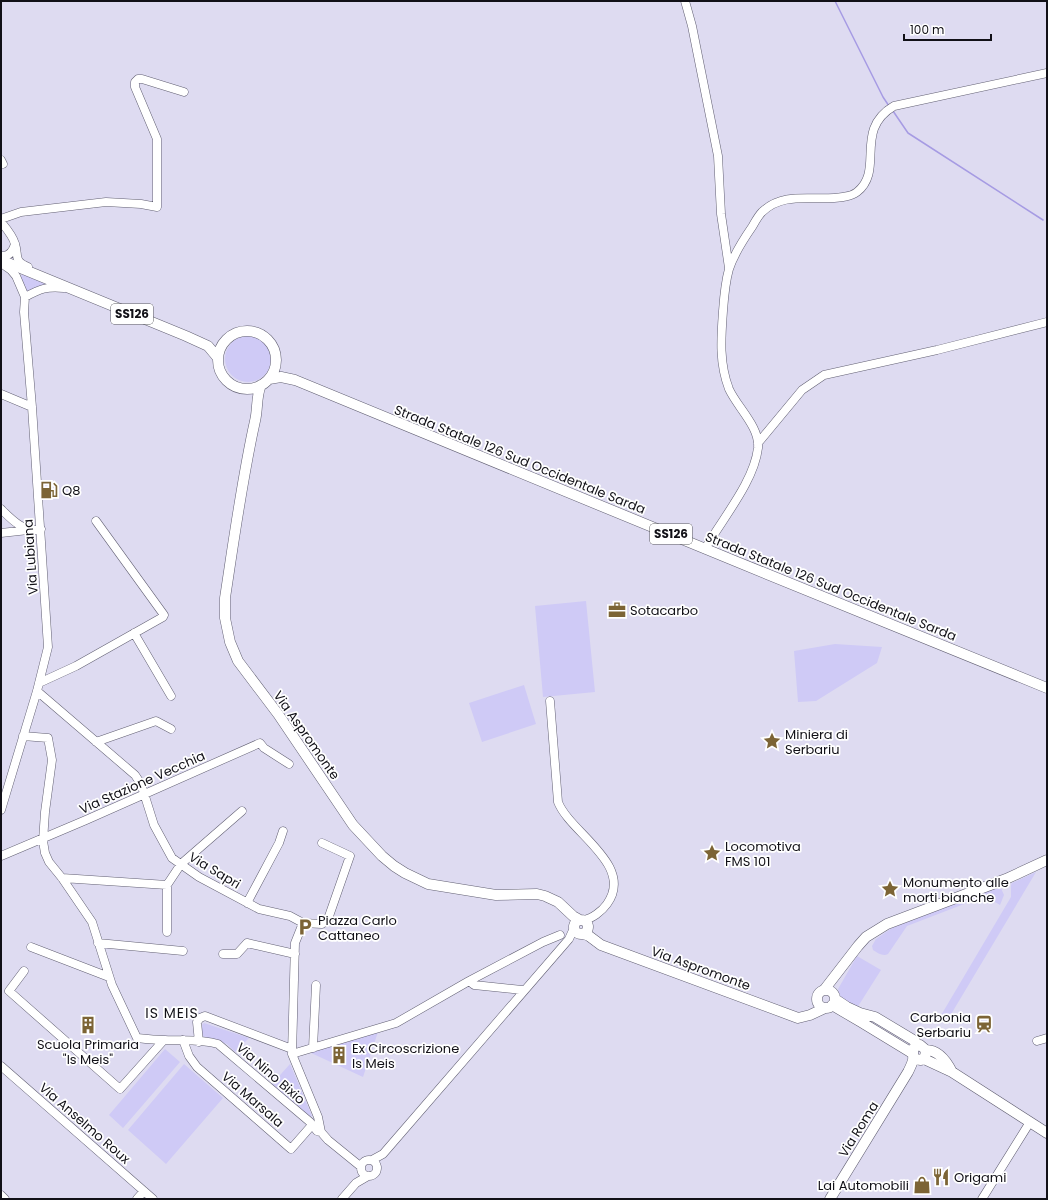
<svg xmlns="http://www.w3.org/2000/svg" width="1048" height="1200" font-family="Poppins,sans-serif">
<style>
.green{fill:#cfcaf6}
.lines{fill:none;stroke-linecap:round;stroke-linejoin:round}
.stream{stroke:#a69be3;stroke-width:1.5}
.minor-casing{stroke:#626073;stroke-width:9}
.major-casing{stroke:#626073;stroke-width:11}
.minor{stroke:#fff;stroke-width:8}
.major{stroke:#fff;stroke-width:10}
.labels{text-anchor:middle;stroke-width:3.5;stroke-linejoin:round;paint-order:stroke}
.shield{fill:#fff;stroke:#58585d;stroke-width:1}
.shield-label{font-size:12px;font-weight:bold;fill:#111017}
.street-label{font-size:13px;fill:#111017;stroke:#fff}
.poi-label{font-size:13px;fill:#111017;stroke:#fff;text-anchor:start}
.neighbourhood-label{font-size:14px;letter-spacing:1px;fill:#111017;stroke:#fff}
</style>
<rect width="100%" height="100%" fill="#dedbf1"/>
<path class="green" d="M23,274L45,283V285L26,293L20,277Z
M225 359a23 23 0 1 1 46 0a23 23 0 1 1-46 0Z
M586,601L595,692L543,697L535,606Z
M835,644L882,647L877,663L816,701L798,702L794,651Z
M524,685L536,724L482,742L469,703Z
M1036,872L947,1021L940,1017L1011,897V885L1012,883Z
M1000,886L1004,895L1000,905L985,896L907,926L888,954C883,957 878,953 873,950L872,946L876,939L892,928Z
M857,956L881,970L857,1008C848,1003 839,1000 838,989Z
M204,1023L249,1038L235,1052L227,1044L202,1036V1025Z
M378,1032L363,1077L309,1052Z
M165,1049L180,1062L123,1128L109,1115Z
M184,1064L223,1098L166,1164L128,1130Z
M290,1064L312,1116L310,1117L272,1084Z"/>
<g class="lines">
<path class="stream" d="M835,1L883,97L889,106
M893,111L908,133L1043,220"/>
<g class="minor-casing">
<path id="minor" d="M685,1L692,26L718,156L721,214L729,268
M1,160L3,164
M1,219L21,212L106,202L141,204L157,207V139L135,87V82L138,79H142L184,92
M1,222C6,228 13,236 15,244C19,256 13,261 28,267
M1,256C9,257 13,251 15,244
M25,297C40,289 47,286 64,288
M1,394L32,407
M758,443L802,390L824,375L937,350L1047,322
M1,509C11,519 25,534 41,529
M1,533L28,530
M705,549C722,519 754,482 758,448C760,427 737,407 729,389C719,363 721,338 723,311C724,297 725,283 729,269C734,254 743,240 752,227C755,222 758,216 762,212C785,190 815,202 843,197C848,196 852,196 857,192C885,170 853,130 894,106L1047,73
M134,633L171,696
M39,683L76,666L163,617L164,615L96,521
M37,691L135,775L139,781L143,790L154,825L172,858L199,877L259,909L290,916L303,923L295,943L292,1054L318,1117L321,1132L328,1140L360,1166
M550,701L558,802C570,833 635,865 607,904C602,911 592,919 583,920
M23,736L48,738L52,760L45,812L43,841L45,853L49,862L62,878L92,922L112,985L137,1038C146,1039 155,1040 165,1040C182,1041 201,1039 218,1044L310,1122L317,1131L321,1132
M96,742L156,721L171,729
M1,810L37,691L48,647L32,407L24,312L25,297L16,276L11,270L1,263
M1,856L86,820L260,743L264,748L289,764
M62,878L167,885
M247,903L279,843L283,831
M303,923L322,924L328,919L350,856L322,843
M167,932V885L181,864L242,811
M98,943L183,951
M31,947L109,977
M223,954H237L247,943L295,954
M24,971L9,991L120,1089L163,1041
M469,981L543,942L560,935
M183,1040L189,1056L197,1067L291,1149L312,1125
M1037,1041L1047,1038
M199,1042L197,1022L200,1018L205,1016L292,1049
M313,1048L316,985
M292,1054L396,1023L469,981L474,985L522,990L523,991
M1,1066L153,1199
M361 1168a8 8 0 1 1 16 0a8 8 0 1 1-16 0Z
M372,1160L383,1154L569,939L574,928
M1,1195L5,1199
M137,1199L144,1191
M342,1199L356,1183L368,1176
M982,1199L1030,1122"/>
</g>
<g class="major-casing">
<path id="major" d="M1,260L186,336L208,346L218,358
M218 360a29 29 0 1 1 58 0a29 29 0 1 1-58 0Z
M269,379L281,377L295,380L735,561L1047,688
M261,385C256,396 258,409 255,421C242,479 234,539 225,598V618L230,642L238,661L278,714L353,825L382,856L394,866L405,873L428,884L496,895L537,894L545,896L558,902L573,916L580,920
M574 927a7 7 0 1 1 14 0a7 7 0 1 1-14 0Z
M584,934L589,936L601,945L798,1018L810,1015L825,1008
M824,990L858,946L866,937L887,924L1006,879L1047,860
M817 999a9 9 0 1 1 18 0a9 9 0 1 1-18 0Z
M835,999L847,1007L860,1013L875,1017L915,1041L917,1046
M832,1005L861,1022L912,1053
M926,1050C939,1050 947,1062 952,1072
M924,1059L952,1072L1047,1133
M830,1199L908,1072C910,1068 912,1064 913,1060C914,1053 910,1046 920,1045L926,1050L925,1057L921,1060L916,1059L913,1056"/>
</g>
<use href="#minor" class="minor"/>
<use href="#major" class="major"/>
</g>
<defs>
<g id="fuel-bare" transform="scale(1.38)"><path d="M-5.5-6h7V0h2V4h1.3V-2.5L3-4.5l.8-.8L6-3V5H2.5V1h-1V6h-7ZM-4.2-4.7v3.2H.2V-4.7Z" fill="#7c6435" stroke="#fff" stroke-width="2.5" paint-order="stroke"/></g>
<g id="office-bare" transform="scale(1.38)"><path d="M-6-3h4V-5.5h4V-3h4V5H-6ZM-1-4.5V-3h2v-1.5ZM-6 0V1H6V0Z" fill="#7c6435" stroke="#fff" stroke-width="2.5" paint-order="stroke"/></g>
<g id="sight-bare" transform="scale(1.38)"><path d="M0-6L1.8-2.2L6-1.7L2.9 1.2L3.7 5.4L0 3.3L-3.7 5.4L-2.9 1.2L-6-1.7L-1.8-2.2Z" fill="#7c6435" stroke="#fff" stroke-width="2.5" paint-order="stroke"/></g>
<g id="parking-bare" transform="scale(1.38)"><path d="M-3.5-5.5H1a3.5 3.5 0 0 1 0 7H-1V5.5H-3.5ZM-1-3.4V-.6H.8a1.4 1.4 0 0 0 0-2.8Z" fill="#7c6435" stroke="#fff" stroke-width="2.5" paint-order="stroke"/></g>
<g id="station-bare" transform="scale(1.38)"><path d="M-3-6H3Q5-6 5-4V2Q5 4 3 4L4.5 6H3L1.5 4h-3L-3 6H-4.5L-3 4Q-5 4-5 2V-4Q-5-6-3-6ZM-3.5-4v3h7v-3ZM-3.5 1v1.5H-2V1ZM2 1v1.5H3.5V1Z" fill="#7c6435" stroke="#fff" stroke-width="2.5" paint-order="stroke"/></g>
<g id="building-bare" transform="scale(1.38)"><path d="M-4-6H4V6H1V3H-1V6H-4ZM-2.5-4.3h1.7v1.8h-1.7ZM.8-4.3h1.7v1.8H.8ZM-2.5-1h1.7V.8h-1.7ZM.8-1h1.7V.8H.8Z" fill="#7c6435" stroke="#fff" stroke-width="2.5" paint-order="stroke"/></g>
<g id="restaurant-bare" transform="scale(1.38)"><path d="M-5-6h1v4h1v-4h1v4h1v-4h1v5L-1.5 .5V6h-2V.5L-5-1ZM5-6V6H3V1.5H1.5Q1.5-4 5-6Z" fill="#7c6435" stroke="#fff" stroke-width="2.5" paint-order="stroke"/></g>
<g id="shop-bare" transform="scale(1.38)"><path d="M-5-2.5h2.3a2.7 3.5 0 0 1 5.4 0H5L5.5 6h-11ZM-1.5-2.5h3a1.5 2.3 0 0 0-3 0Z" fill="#7c6435" stroke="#fff" stroke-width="2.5" paint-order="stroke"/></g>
</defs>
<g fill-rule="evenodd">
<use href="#fuel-bare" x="49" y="490"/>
<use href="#office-bare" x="617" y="610"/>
<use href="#sight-bare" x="772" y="741"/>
<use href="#sight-bare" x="712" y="853"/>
<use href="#sight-bare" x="890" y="889"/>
<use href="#parking-bare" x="305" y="927"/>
<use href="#station-bare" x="984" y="1024"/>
<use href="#building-bare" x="88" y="1025"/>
<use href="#building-bare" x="339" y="1055"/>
<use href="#restaurant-bare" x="941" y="1177"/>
<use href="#shop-bare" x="922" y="1185"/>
</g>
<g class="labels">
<g class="shield">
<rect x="111" y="304" width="42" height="20" rx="3"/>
<rect x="650" y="524" width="42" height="20" rx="3"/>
</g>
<g class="shield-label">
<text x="132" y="318">SS126</text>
<text x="671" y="538">SS126</text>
</g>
<g class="street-label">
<text transform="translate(520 459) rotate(22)" y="5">Strada Statale 126 Sud Occidentale Sarda</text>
<text transform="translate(30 557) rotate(-94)" y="5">Via Lubiana</text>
<text transform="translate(831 586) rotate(22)" y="5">Strada Statale 126 Sud Occidentale Sarda</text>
<text transform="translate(307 735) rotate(55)" y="5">Via Aspromonte</text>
<text transform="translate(142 782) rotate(-24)" y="5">Via Stazione Vecchia</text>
<text transform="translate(215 870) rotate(31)" y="5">Via Sapri</text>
<text transform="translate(701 968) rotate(20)" y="5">Via Aspromonte</text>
<text transform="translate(271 1073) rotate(41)" y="5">Via Nino Bixio</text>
<text transform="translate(253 1099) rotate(41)" y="5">Via Marsala</text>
<text transform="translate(85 1123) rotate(41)" y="5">Via Anselmo Roux</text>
<text transform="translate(858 1129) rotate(-58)" y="5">Via Roma</text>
</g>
<g class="poi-label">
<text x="62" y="495">Q8</text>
<text x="630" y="615">Sotacarbo</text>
<text x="785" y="739">Miniera di<tspan x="785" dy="15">Serbariu</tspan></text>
<text x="725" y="851">Locomotiva<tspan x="725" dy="15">FMS 101</tspan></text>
<text x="903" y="887">Monumento alle<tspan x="903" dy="15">morti bianche</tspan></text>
<text x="318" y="925">Piazza Carlo<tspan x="318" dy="15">Cattaneo</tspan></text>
<text x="971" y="1022" text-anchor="end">Carbonia<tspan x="971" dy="15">Serbariu</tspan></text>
<text x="88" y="1049" text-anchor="middle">Scuola Primaria<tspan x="88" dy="15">"Is Meis"</tspan></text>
<text x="352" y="1053">Ex Circoscrizione<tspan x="352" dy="15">Is Meis</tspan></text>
<text x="954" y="1182">Origami</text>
<text x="909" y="1190" text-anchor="end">Lai Automobili</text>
</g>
<g class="neighbourhood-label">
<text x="172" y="1018">IS MEIS</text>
</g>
</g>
<rect width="1048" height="1200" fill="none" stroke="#111017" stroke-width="4"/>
<path d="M904 34v6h87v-6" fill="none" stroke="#111017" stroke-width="2"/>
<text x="910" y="34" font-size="12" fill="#111017" stroke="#ffffff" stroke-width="3" paint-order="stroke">100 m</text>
</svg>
